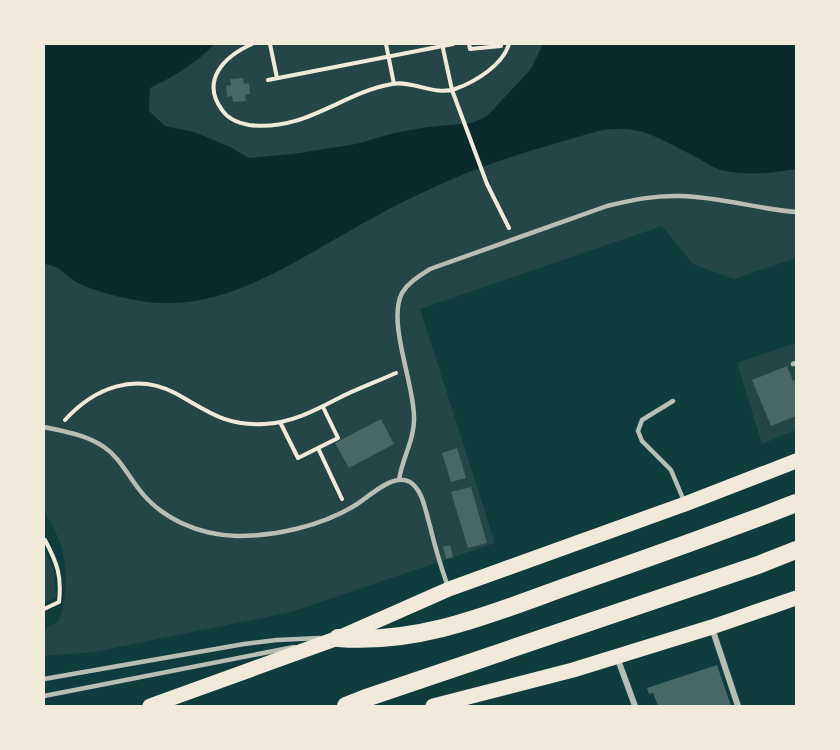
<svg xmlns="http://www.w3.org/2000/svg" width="840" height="750" font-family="'Golos Text',sans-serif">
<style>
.green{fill:#244646}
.water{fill:#0a2a2b}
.building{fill:#486865}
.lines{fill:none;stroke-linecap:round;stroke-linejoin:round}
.path{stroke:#f1e9da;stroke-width:4}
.service{stroke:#b8beb3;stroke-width:4.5}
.minor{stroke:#b8beb3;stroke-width:6}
.primary{stroke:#f1e9da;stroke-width:15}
.motorway{stroke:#f1e9da;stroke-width:18}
</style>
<rect width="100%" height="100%" fill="#0f3d3e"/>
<path class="green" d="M44,44H796V258L734,279L693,264L662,226L420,309L495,543L291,612L94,652L44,656V629L59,621C71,584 68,545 44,512Z
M796,343V430L762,444L737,363Z
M44,549L54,570L56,597L44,603Z"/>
<path class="water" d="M44,44H214C196,64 174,76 150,88L149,111L165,126L194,132L230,147L249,158L293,154L356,144L394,133L428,127L472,123L487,116L531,69L543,44H796V169C770,173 744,177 718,169C710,166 702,160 694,156C657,138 640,123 598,131C544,147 489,161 439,185C407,199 376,215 346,233C291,264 228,306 162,303C140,303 98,293 78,283C64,276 63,266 44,264Z"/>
<path class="building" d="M243,78L244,84L249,83L250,94L245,95L246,101L233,102L232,96L227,97L226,86L231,85L230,79Z
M787,366L793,381L796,380V416L771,426L752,380Z
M381,419L394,444L349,468L335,443Z
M457,448L466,478L451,482L442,453Z
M471,487L487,543L468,548L451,492Z
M450,545L453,557L446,559L443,547Z
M717,665L731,706H658L653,693L649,694L647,688Z"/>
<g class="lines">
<path class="path" d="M252,44C225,56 200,80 222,110C228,119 238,123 249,125C306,132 341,93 392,84C413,80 434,96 455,89C475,82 503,65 509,44
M270,44L277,78
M386,44L394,84
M442,44L452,90L487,184L509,228
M469,44L470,49L501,46V44
M268,80L453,44
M65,420C94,388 135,372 175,393C208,411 224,426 264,424C291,423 314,411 337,399C356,389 376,382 396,373
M280,422L298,458L338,438L323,407
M318,448L342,499
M44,609L59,602C62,575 57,563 45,540"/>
<path class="service" d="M793,364L796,363
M673,401L642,420L638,431L642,441L671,470L684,501
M44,427C63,431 87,435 104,447C119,457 127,474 138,488C161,519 199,535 237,536C276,536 321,526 354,506C368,498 393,472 410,482C414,484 419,491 421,496C425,505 427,516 430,526C435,547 441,567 448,587
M399,480C402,458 415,439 414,417C414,383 387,322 402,293C409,282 419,276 430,269L607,206C632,200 655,195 681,196C720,197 758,209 796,212
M44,679L244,644L277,640L320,638
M44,696L294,647"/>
<path class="minor" d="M712,628L738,706
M617,657L635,706"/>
<path class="primary" d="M150,706L338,638L449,589L685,504L796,461
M433,706L573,670L712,627L796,598"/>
<path class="motorway" d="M338,638C426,645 504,608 585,580C656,555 727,530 796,503
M346,706L369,697L758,565L796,550"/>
</g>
<rect width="840" height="750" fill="none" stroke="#f1e9da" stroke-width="90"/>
</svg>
